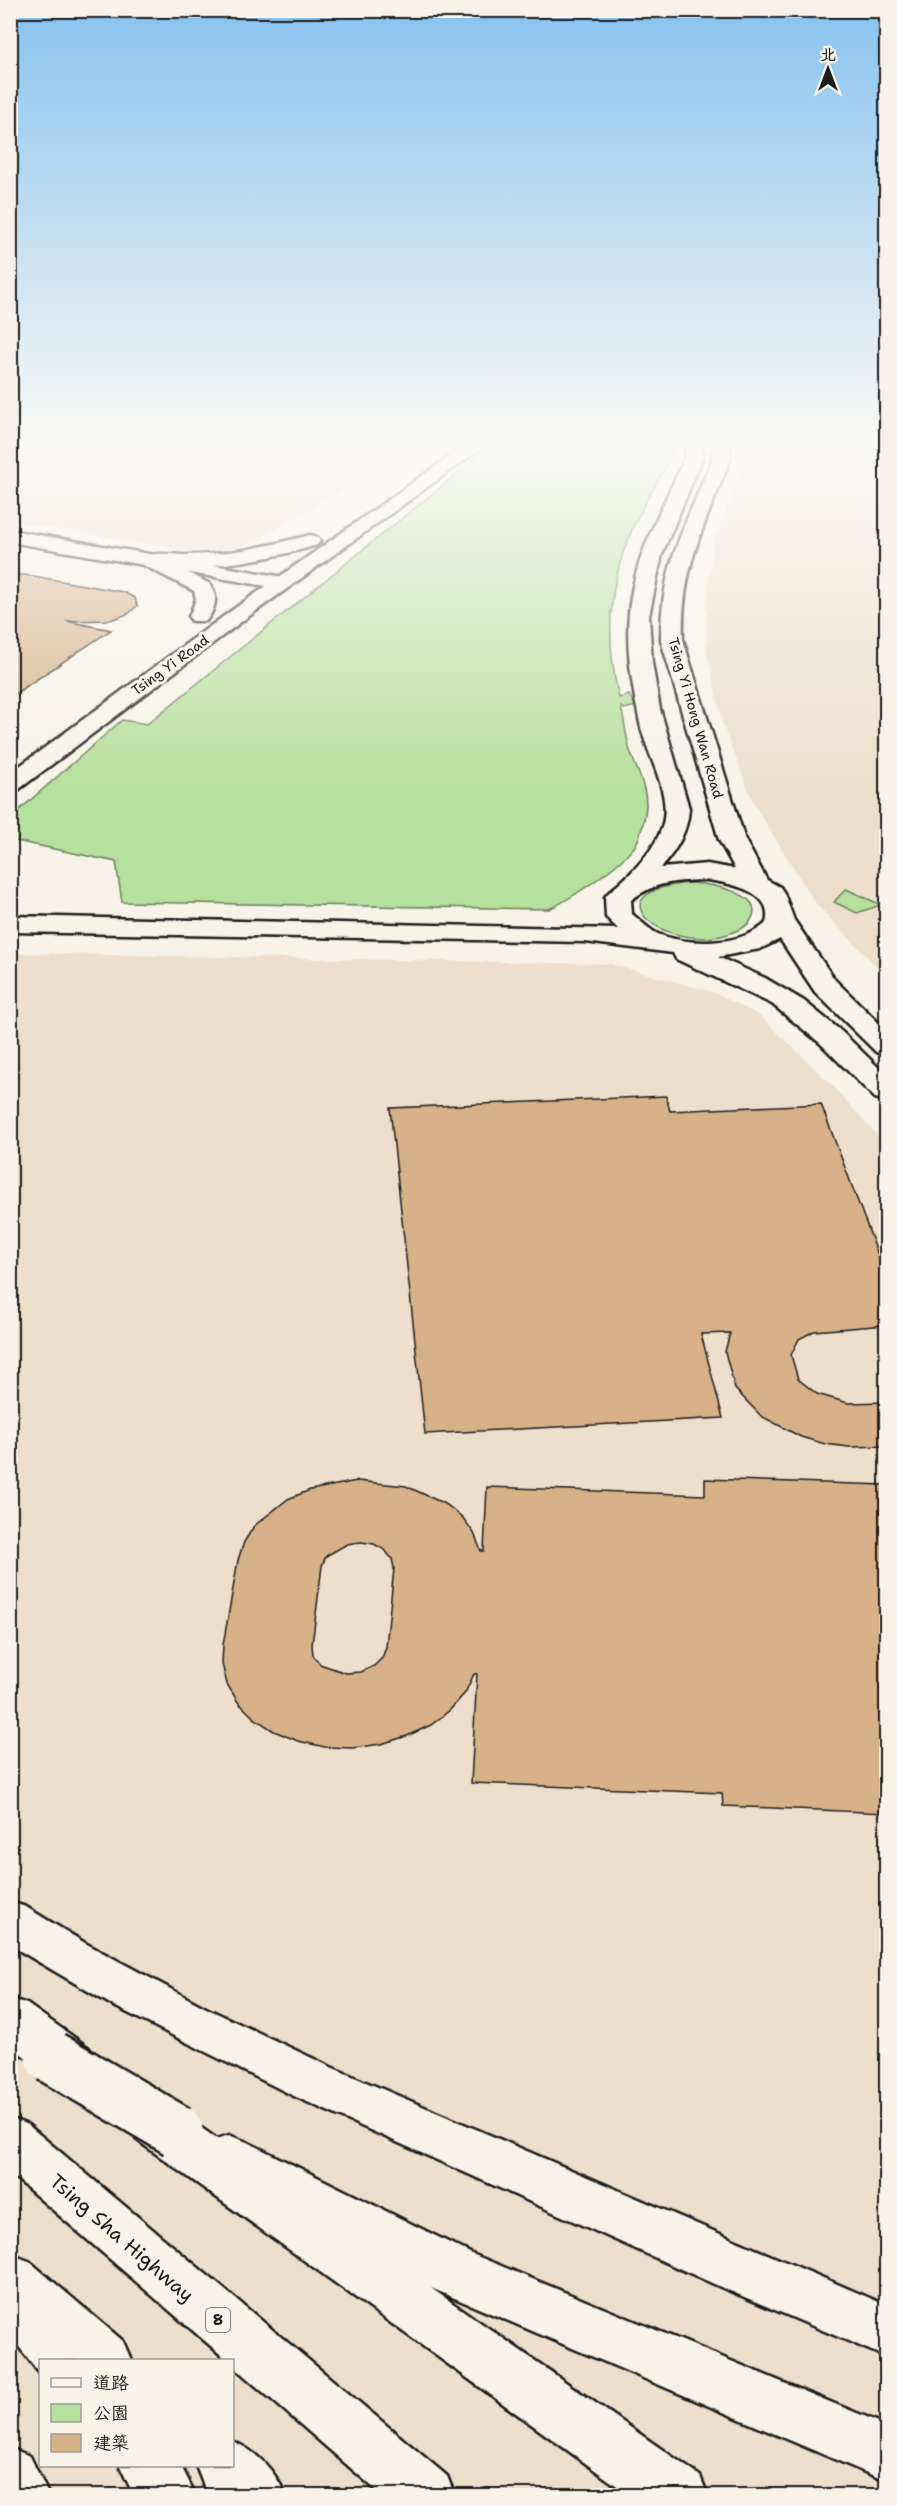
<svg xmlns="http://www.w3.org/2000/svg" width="897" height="2506" font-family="'Shantell Sans','LXGW WenKai TC',sans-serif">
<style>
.built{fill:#eddfcb;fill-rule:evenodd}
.green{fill:#b6e09d;stroke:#697e5c;stroke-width:1.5}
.building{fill:#d7b188;stroke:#1c1c1c;stroke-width:1.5;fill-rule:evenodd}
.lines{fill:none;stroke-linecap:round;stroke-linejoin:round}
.minor-casing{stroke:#1c1c1c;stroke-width:5}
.major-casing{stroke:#1c1c1c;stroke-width:5}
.highway-casing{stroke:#1c1c1c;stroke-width:5}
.minor{fill:#f7f3e8;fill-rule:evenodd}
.major{fill:#f7f3e8;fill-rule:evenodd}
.highway{fill:#f7f3e8;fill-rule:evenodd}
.highway-bridge-casing{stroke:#1c1c1c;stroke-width:56;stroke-linecap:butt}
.highway-bridge{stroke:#f7f3e8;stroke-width:51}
.labels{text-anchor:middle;stroke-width:6;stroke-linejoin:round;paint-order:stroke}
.far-street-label{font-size:14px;fill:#1c1c1c;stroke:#f7f3e8}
.shield{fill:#f7f3e8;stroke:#5e5c59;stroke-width:1.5}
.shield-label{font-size:15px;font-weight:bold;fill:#1c1c1c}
.near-street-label{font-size:20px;fill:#1c1c1c;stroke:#f7f3e8}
</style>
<rect width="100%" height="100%" fill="#f7f3e8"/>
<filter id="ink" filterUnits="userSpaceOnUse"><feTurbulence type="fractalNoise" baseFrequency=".0167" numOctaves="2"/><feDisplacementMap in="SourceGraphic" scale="12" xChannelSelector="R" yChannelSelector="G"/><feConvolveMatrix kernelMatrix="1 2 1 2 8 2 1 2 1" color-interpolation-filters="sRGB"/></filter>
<g filter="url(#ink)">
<path class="built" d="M10,444H246L385,464L260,539L228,549L187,551L11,521Z
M754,444H886V976L816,904L755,806L723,725L707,653L706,605L714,540Z
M10,953L610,964L716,993L760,1016L831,1084L886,1145V2495H11ZM40,2360H232V2466H40Z"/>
<path class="green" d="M494,444H675C668,468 653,487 642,509C609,572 603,630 619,698L629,695L636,706L624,709L621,707C624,720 626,734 629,747C634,766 646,783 646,804C646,814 641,835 636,844C625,863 569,900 549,909L122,902L116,862L11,840V834L16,830L17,812L122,720L147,724Z
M691,883C707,884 768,892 751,920C746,928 736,931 728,934C665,954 587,891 691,883Z
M846,889L881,905L857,913L834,902Z"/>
<path class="building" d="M10,574L33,576L123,592L135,598L137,606L128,614L110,620L66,621L111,630L10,697Z
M666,1096L670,1111L821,1104L886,1276V1325L814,1331L799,1339L791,1355L798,1379L817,1394L848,1403L886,1402V1446L849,1447L825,1444L801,1437L761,1416L735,1389L725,1352L730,1333L701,1334L723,1418L425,1434L390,1108Z
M705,1479L886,1485V1813L723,1806L722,1793L471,1783L477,1674H474L465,1693L450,1710L431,1725L407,1736L381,1744L353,1748L325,1747L298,1741L274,1731L254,1718L238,1702L227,1684L222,1664L223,1645L238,1560L244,1542L254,1526L288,1499L310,1490L357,1481L406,1486L447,1505L463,1518L474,1533L481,1551H484L487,1487L705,1495ZM361,1542L374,1544L385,1550L392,1559L394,1568L386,1647L382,1658L374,1666L361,1672L346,1673L320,1664L313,1655L312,1645L322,1566L326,1556L347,1544Z"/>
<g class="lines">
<g class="minor-casing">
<path id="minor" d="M685,444H702L703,457L662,554L649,616L652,663L660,709L689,808C688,832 676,850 661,868L707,864L735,869L719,840L661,640C660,568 686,524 712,460L713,444H730V460C705,524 680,569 683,640L745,840L767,880L780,887L784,893L794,920L835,980L886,1030V1055L876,1052L815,992L780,939L760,949L718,957L765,978L804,1001L841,1031L886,1075V1101L875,1098L820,1043L772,1004L676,959L673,953L585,942L10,932V916L618,929L606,917L605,897C609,891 615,888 621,882C638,867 660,843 664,819C669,788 646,753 640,723C631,681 624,639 631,597C639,547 666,502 685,457ZM707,880C729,883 775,891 766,923C742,946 688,946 658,934C649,930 640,920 632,914L631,900C656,881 677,881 707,880Z
M10,530L283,577L290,579L293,583L290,587L283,589L10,542Z"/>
</g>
<g class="major-casing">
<path id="major" d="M467,444H487L245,619L18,790L10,792V773L231,611Z
M310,535L317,537L320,541L317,545C271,559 225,566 177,567L210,584C219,596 215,610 206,621H192L189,617L196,599L194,591L143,565L140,561C148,550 173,555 185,555C229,555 268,546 310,535Z"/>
</g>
<g class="highway-casing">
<path id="highway" d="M10,1902L26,1907L85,1943L206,2008L331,2067L886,2305V2357L723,2288L296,2097L112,2005L10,1945Z
M10,1998L27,2004L89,2048L96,2063L89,2078L72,2085L55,2078L10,2046Z
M155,2101L173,2108L217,2139L229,2135L247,2142L472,2254L886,2425V2481L431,2288L700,2476L708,2496H631L137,2140L130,2124L137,2108Z
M10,2118L28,2125L447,2476L455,2496H383L232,2365V2360H227L10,2173Z
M10,2254L29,2261L123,2341L131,2360H40V2374L10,2335Z
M232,2441C257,2451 276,2472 286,2496H215L204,2486L196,2466H232Z
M10,2448L30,2456L49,2496H10Z
M120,2466H181L196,2496H134Z"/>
</g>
<use href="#minor" class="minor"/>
<use href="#major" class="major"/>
<use href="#highway" class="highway"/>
<g class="highway-bridge-casing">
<path id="highway-bridge" d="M51,2057L177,2131"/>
</g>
<use href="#highway-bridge" class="highway-bridge"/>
</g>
</g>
<linearGradient id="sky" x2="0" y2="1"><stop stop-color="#88c2ef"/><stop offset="0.56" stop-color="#fbfaf5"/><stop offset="1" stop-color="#fbfaf5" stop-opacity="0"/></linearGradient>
<rect width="897" height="794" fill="url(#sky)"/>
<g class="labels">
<g class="far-street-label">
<text transform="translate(170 665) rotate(-36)" y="5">Tsing Yi Road</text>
<text transform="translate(696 718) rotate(74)" y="5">Tsing Yi Hong Wan Road</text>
</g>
<rect class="shield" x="206" y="2308" width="24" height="24" rx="4.5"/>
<g class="shield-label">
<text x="218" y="2325">8</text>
</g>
<g class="near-street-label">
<text transform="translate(122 2238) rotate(41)" y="7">Tsing Sha Highway</text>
</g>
</g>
<rect width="897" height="2506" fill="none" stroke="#f7f3e8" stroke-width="36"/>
<rect x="18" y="18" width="861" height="2470" fill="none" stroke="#1c1c1c" stroke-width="2" filter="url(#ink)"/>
<rect x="39" y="2359" width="195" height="108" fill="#f7f3e8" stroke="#9f9d96" stroke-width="1.5"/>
<rect x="51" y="2378" width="30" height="9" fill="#f7f3e8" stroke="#9f9d96" stroke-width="1.5"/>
<text x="93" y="2389" font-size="18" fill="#1c1c1c">道路</text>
<rect x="51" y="2404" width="30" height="18" fill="#b6e09d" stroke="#9f9d96" stroke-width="1.5"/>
<text x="93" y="2419" font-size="18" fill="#1c1c1c">公園</text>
<rect x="51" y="2434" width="30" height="18" fill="#d7b188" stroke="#9f9d96" stroke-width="1.5"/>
<text x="93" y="2449" font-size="18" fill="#1c1c1c">建築</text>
<g transform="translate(828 69)" stroke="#f7f3e8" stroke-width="4.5" paint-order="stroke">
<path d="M0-4.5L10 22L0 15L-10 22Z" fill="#1c1c1c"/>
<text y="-9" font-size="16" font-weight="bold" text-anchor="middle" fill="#1c1c1c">北</text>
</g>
</svg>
